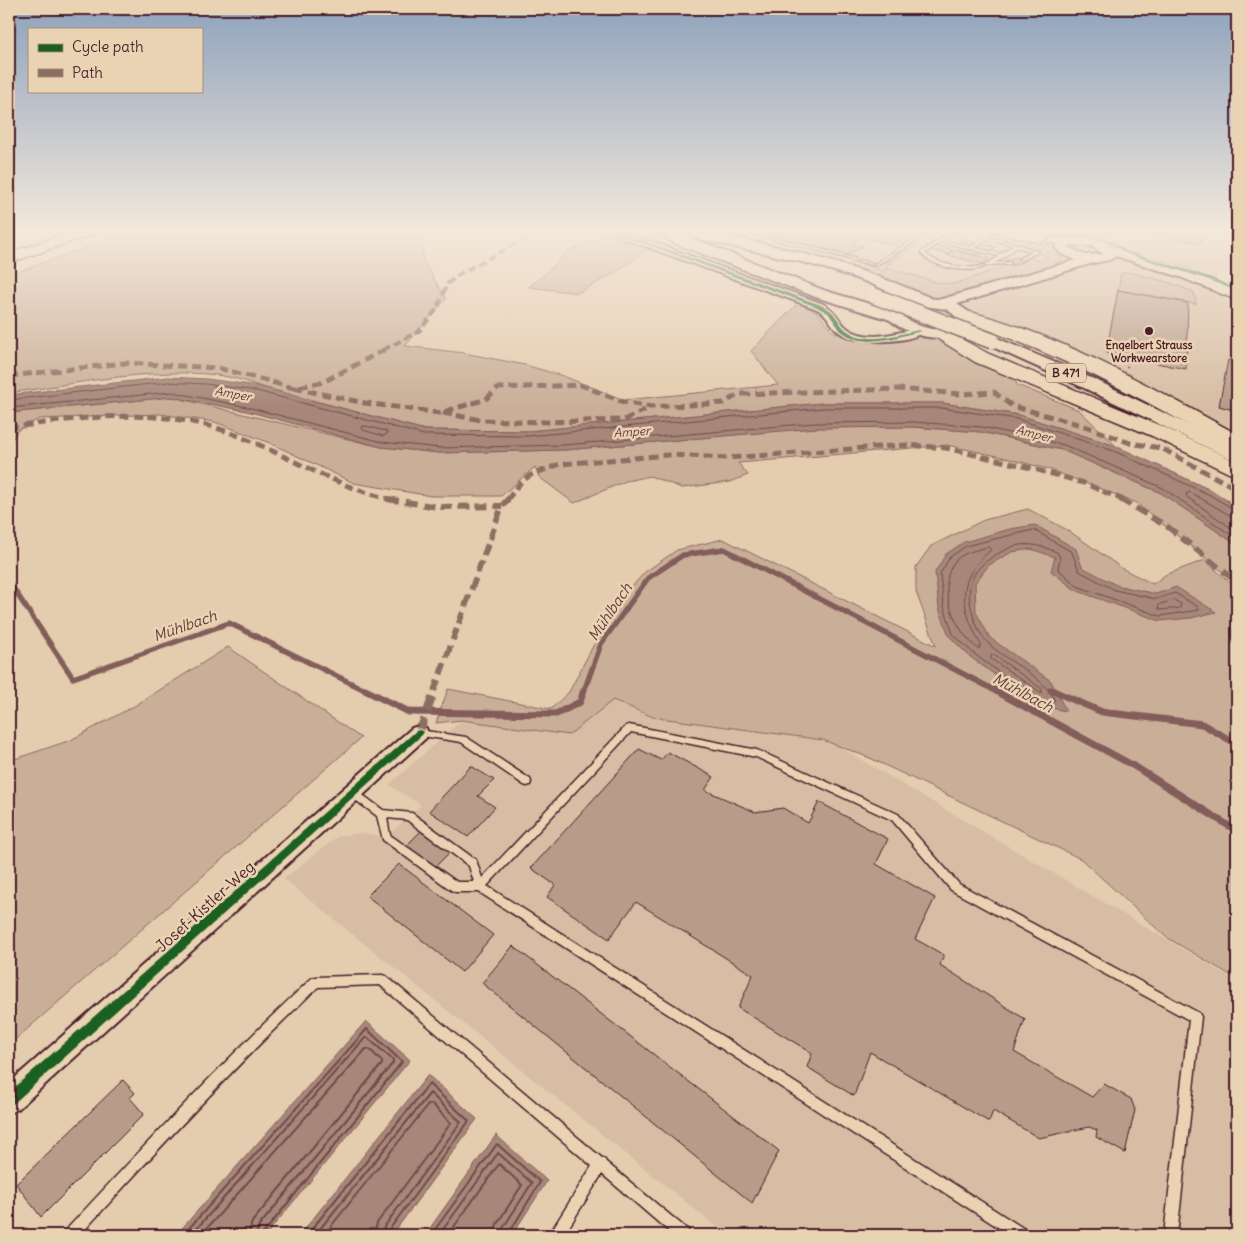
<svg xmlns="http://www.w3.org/2000/svg" width="1246" height="1244" font-family="Delius,sans-serif">
<style>
.built{fill:#d7bda3}
.green{fill:#caaf98;stroke:#8a6762}
.water{fill:#a78779;stroke:#825d5a}
.lines{fill:none;stroke-linecap:round;stroke-linejoin:round}
.shore-far1{stroke:#6f494a;stroke-width:1}
.shore{stroke:#6f494a;stroke-width:2}
.stream-far1{stroke:#825d5a;stroke-width:5.5}
.stream{stroke:#825d5a;stroke-width:7}
.building{fill:#b89b89;stroke:#4a1f2b}
.lane-casing{stroke:#4a1f2b;stroke-width:3}
.street-casing{stroke:#4a1f2b;stroke-width:4}
.secondary-casing{stroke:#4a1f2b;stroke-width:4}
.primary-casing{stroke:#4a1f2b;stroke-width:4}
.highway-casing{stroke:#4a1f2b;stroke-width:3}
.path{stroke:#4a1f2b;stroke-width:2.5;stroke-dasharray:1 3;stroke-linecap:butt}
.lane{fill:#ead3b3;fill-rule:evenodd}
.street{fill:#ead3b3;fill-rule:evenodd}
.secondary{fill:#ead3b3;fill-rule:evenodd}
.primary{fill:#ead3b3;fill-rule:evenodd}
.highway{fill:#ead3b3;fill-rule:evenodd}
.primary-bridge-casing{stroke:#4a1f2b;stroke-width:18;stroke-linecap:butt}
.primary-bridge{stroke:#ead3b3;stroke-width:15}
.quiet-far3{stroke:#8d6e63;stroke-width:4;stroke-dasharray:8 4;stroke-linecap:butt}
.quiet-far2{stroke:#8d6e63;stroke-width:5;stroke-dasharray:9 5;stroke-linecap:butt}
.quiet-far1{stroke:#8d6e63;stroke-width:6;stroke-dasharray:12 6;stroke-linecap:butt}
.quiet{stroke:#8d6e63;stroke-width:8;stroke-dasharray:15 8;stroke-linecap:butt}
.cycleway-casing{stroke:#ead3b3;stroke-width:3}
.cycleway{fill:#1b5e20;fill-rule:evenodd}
.poi-dot{fill:#4a1f2b;stroke:#ead3b3;stroke-width:2}
.labels{text-anchor:middle;stroke-width:5;stroke-linejoin:round;paint-order:stroke}
.far-poi-label{font-size:11px;font-weight:bold;fill:#4a1f2b;stroke:#ead3b3}
.shield{fill:#ead3b3;stroke:#7a5554;stroke-width:1}
.shield-label{font-size:12px;font-weight:bold;fill:#4a1f2b}
.far-water-label{font-size:12px;font-style:italic;fill:#61393e;stroke:#ead3b3}
.water-label{font-size:15px;font-style:italic;fill:#61393e;stroke:#ead3b3}
.near-street-label{font-size:16px;fill:#4a1f2b;stroke:#ead3b3}
</style>
<rect width="100%" height="100%" fill="#e4ccae"/>
<filter id="ink" filterUnits="userSpaceOnUse"><feTurbulence type="fractalNoise" baseFrequency=".02" numOctaves="2"/><feDisplacementMap in="SourceGraphic" scale="10" xChannelSelector="R" yChannelSelector="G"/><feConvolveMatrix kernelMatrix="1 2 1 2 8 2 1 2 1" color-interpolation-filters="sRGB"/></filter>
<g filter="url(#ink)">
<path class="built" d="M698,231H1237V272H1217L1215,279L1237,289V439L1215,426L977,317L968,307L844,267L784,250Z
M613,699L653,717L829,741L1237,981V1235H727L284,879L338,836L361,833L386,837L421,805L389,785L462,720L569,735Z"/>
<path class="green" d="M132,231H422L423,260L446,299L405,346L464,353L525,365L563,376L624,400L778,385L751,351L798,303L817,312L832,331L851,340L879,342H893L916,335L930,336L941,339L1015,379L1017,385L1079,410L1116,446L1019,415L942,403H823L529,431L425,430L258,386C194,357 78,384 9,393V275Z
M931,231H935L886,266V268L940,283L954,284L1010,265L1014,266L1031,258L1040,261L1048,257L1042,254L1048,253L1042,249H1036L1038,247L1006,239L1003,241L999,238L1001,236L1039,245L1046,244L1061,254L1063,259L1047,270L943,299L924,297L845,268L854,262L884,271L887,269L883,266Z
M608,234L649,248L613,274L578,293L529,287L551,269L565,253Z
M1128,272L1167,282L1194,292L1196,304L1118,290L1121,274Z
M918,305L946,308L958,316V324C932,331 925,330 902,316L901,312Z
M172,397L381,447L439,453L565,450L811,428L911,427L981,432L1062,450L1161,493L1237,545V583L1135,502L1048,469L1006,458L947,445L738,463L748,475L729,482L682,488L650,476L626,481L574,503L539,477L535,467L501,496H431L354,483L270,443L215,422L160,414L39,419L18,430L9,444V413Z
M1028,509L1069,531L1123,569L1153,584L1165,575L1205,560L1237,589V979L1166,937L1081,859L870,758L823,740L653,717L613,700L569,735L462,720L436,723L448,689L551,709L569,692L613,608L645,572L677,550L723,539L936,646L916,592V567L931,546L984,520Z
M228,647L361,738L9,1045V761L71,740L136,705Z"/>
<path class="water" d="M168,377L207,379L258,386L425,430L529,431L823,403H942L1019,415L1116,446L1213,491L1237,507V545L1161,493L1062,450L981,432L914,427L816,428L565,450L439,453L381,447L246,411L172,397L9,413V395Z
M1035,525L1076,549L1082,567L1116,585L1156,594L1176,587L1216,612L1191,618L1160,621L1075,590L1051,571L1055,557L1031,549L1012,552L989,565L975,583L976,612L990,638L1051,681L1066,711L1036,705L969,656L949,636L939,608L935,572L946,554L964,542L1010,529Z
M366,1021L410,1060L266,1235H176Z
M428,1075L477,1119L392,1235H300Z
M496,1135L547,1181L512,1235H425Z"/>
<g class="lines">
<path class="shore-far1" d="M9,400L168,382L206,384L257,391L424,435L528,436L823,408H942L1017,419L1114,451L1210,495L1237,511
M9,408L172,392L247,407L382,442L440,448L564,445L815,423L914,422L982,427L1064,445L1163,488L1237,539
M365,426L386,431L387,434L383,436L363,430L362,427Z
M1237,517L1231,516L1190,492L1186,494L1187,497L1237,532
M1034,530L1072,552L1079,571L1115,590L1156,599L1175,593L1198,607L1199,610L1160,616L1077,586L1058,569L1060,558L1058,553C1042,545 1023,541 1007,549C976,564 962,580 973,615C976,626 981,636 989,644C1011,665 1039,672 1055,700L1052,703L1037,700L973,653L953,634L944,607L940,574L950,557L966,546Z
M988,547L991,550C954,580 961,607 981,645L979,649C956,634 934,584 956,560C964,552 977,550 988,547Z
M1174,600L1181,604L1180,608L1161,610L1158,608L1159,605Z
M994,655L1042,689V693L991,659V656Z"/>
<path class="shore" d="M183,1235L367,1029L402,1062L262,1235
M191,1235L365,1038H368L393,1060V1063L259,1226L256,1235
M201,1235L366,1049H369L382,1061V1064L252,1222L248,1235
M307,1235L429,1084L469,1121L389,1230L388,1235
M315,1235L430,1093L461,1122L384,1227L382,1235
M324,1235L428,1105L432,1104L451,1123L377,1223L374,1235
M431,1235L497,1144L540,1182L508,1235
M439,1235L498,1153L532,1183L503,1228L502,1235
M448,1235L499,1164L522,1185L497,1224L494,1235"/>
<path class="stream-far1" d="M9,582L73,678L229,623L367,691
M1051,690L1054,691
M584,691L601,644L648,578L683,555L724,549L996,691"/>
<path class="stream" d="M365,690L409,712L556,714L580,702L584,690
M994,690L1134,766L1237,831
M1051,690L1102,712L1202,724L1237,744"/>
</g>
<path class="building" d="M756,231H828L858,239L852,243L863,246L848,255Z
M859,231H921L923,232L915,237L908,235L894,245L854,235Z
M1142,231H1207L1199,243Z
M963,239L996,247L991,252L958,244Z
M965,245L985,250L978,256L958,251Z
M937,246L953,250L948,254L931,250Z
M954,250L978,256L989,258L983,264L947,255Z
M1016,257L1025,261L1013,265L1004,261Z
M1118,290L1188,303L1186,369L1106,353Z
M1237,323V353L1231,351Z
M1228,360L1237,362V411L1219,406Z
M639,749L661,760L668,752L714,777L705,790L755,812L783,808L808,823L819,802L888,839L876,864L935,898L915,939L944,955L940,965L1025,1019L1014,1052L1092,1097L1104,1084L1131,1099L1135,1110L1125,1153L1096,1137L1097,1130L1089,1127L1039,1138L993,1111L989,1122L870,1052L854,1096L807,1067L812,1053L738,1008L753,975L636,902L609,939L547,897L555,885L531,868Z
M471,766L494,780L478,796L495,807L468,837L429,811Z
M421,831L450,852L435,867L406,846Z
M399,864L493,935L462,972L367,896Z
M513,946L779,1151L752,1203L482,983Z
M123,1080L135,1093L130,1098L144,1114L41,1217L16,1184Z"/>
<g class="lines">
<g class="lane-casing">
<path id="lane" d="M743,231H751L875,264L925,231H930L876,266Z
M950,231H955L943,240L972,247L990,231H995L988,237L1017,244L1039,252L1021,260L1019,259L1020,258L1033,252L1017,247L1004,257L995,263L1009,262L1011,263L1010,264C1004,265 997,264 991,265C986,265 981,269 976,269C960,272 931,266 921,253L922,252ZM986,239L1013,245L1001,254L975,248ZM940,242H941L999,256C993,260 988,264 981,266C966,270 937,265 925,253Z
M629,725L757,750L898,814L959,884L1199,1013L1201,1017L1177,1235H1164L1189,1020L951,890L892,820L756,757L631,732L487,886L1026,1230L1027,1235H1010L479,892H455L451,890L383,840L377,816L350,796L348,793L350,790L353,789L356,790L383,810L412,813L476,860L482,878L626,726ZM387,818L407,820L469,866L474,882H457L390,835Z
M419,730L466,737L530,779L531,782L530,785L527,786L524,785L461,742L416,735L415,733L416,731Z
M382,975L386,976L602,1158L605,1160L606,1162L688,1230L689,1235H673L602,1174L564,1235H551L552,1230L592,1166L380,985L318,987C235,1066 157,1150 80,1235H65L66,1230C146,1144 226,1058 312,978L316,977Z"/>
</g>
<g class="street-casing">
<path id="street" d="M603,231H617L655,243L823,304C837,311 837,320 847,328C867,343 897,333 919,328L924,331C910,344 856,345 839,332C829,324 830,315 815,308Z
M1096,231L1106,232L1081,243L1074,241Z
M419,726L426,728L428,733L426,738L18,1109L9,1113V1083L412,728Z"/>
</g>
<g class="secondary-casing">
<path id="secondary" d="M1000,231H1028L1068,238L1085,237L1105,242L1112,247L1190,271L1237,291V300L1180,277L1116,256L1110,260L1093,263L957,304L969,312L975,321C956,348 911,339 889,319L887,311L892,304L909,298L942,299L1076,260L1061,254L1055,247L1058,244L1006,235ZM1071,245L1091,246L1104,254L1085,255L1068,247ZM915,305L947,309L961,321C947,338 915,327 901,315L902,310Z"/>
</g>
<g class="primary-casing">
<path id="primary" d="M657,231H673L826,291L900,313L902,316L894,321L816,297L674,243Z
M677,231C707,231 734,238 764,244C821,257 877,274 931,298L934,301L931,304C918,308 879,286 864,281C804,259 740,249 678,234Z
M992,336L1096,380L1237,448V462L1084,388L986,344L984,341L986,338Z"/>
</g>
<g class="highway-casing">
<path id="highway" d="M74,231H96L94,234L9,263V253Z
M966,311C1060,334 1153,388 1237,434V449L1229,448C1142,398 1055,352 960,320L957,316L960,312Z
M941,328L989,354L1166,428L1237,462V477L1152,436L975,362L935,337L932,333L935,329Z"/>
</g>
<path class="path" d="M1127,367L1128,358"/>
<use href="#lane" class="lane"/>
<use href="#street" class="street"/>
<use href="#secondary" class="secondary"/>
<use href="#primary" class="primary"/>
<use href="#highway" class="highway"/>
<g class="primary-bridge-casing">
<path id="primary-bridge" d="M872,295L992,341"/>
</g>
<use href="#primary-bridge" class="primary-bridge"/>
<path class="quiet-far3" d="M383,350L419,331L437,309L447,284L461,273L539,231"/>
<path class="quiet-far2" d="M9,376L125,363L218,368L294,388L323,382L386,349
M294,388L365,403L440,413L486,399L498,388L581,385L623,402L651,407L723,403L740,394L898,389L961,394L994,392L1012,406L1085,426L1130,443L1161,448L1237,489
M443,413L481,420L545,422L624,420L651,407
M9,428C82,417 160,406 231,433C286,454 335,487 393,500
M507,500L521,482L531,475L560,464L669,455L728,458L906,445L946,448L1027,467L1084,483L1123,500"/>
<path class="quiet-far1" d="M387,499L438,507L502,506
M1120,499L1168,527L1237,582
M9,606L15,604
M434,691L502,506L508,499"/>
<path class="quiet" d="M419,733L435,690"/>
<g class="cycleway-casing">
<path id="cycleway" d="M605,231H612L653,244L821,305C827,308 833,311 836,317C839,320 840,324 843,327C862,347 896,335 919,330L921,331L890,339L870,341L860,340L849,336L841,331L828,313L817,307L651,246Z
M985,231H993L1039,243L1052,236L1084,235L1110,240L1127,251L1210,277L1237,289V291L1206,279L1125,253L1109,242L1084,237L1053,238L1040,245Z
M419,730L422,731L423,733L422,735L13,1104L9,1106V1092L416,731Z"/>
</g>
<use href="#cycleway" class="cycleway"/>
</g>
</g>
<linearGradient id="sky" x2="0" y2="1"><stop stop-color="#8ea2bc"/><stop offset="0.57" stop-color="#f3e8db"/><stop offset="1" stop-color="#f3e8db" stop-opacity="0"/></linearGradient>
<rect width="1246" height="406" fill="url(#sky)"/>
<circle class="poi-dot" cx="1149" cy="331" r="5"/>
<g class="labels">
<g class="far-poi-label">
<text x="1149" y="349">Engelbert Strauss<tspan x="1149" dy="13">Workwearstore</tspan></text>
</g>
<rect class="shield" x="1046" y="363.5" width="40" height="19" rx="4"/>
<g class="shield-label">
<text x="1066" y="377">B 471</text>
</g>
<g class="far-water-label">
<text transform="translate(233 394) rotate(10)" y="4">Amper</text>
<text transform="translate(632 432) rotate(-4)" y="4">Amper</text>
<text transform="translate(1034 434) rotate(14)" y="4">Amper</text>
</g>
<g class="water-label">
<text transform="translate(610 612) rotate(-56)" y="5">Mühlbach</text>
<text transform="translate(185 626) rotate(-19)" y="5">Mühlbach</text>
<text transform="translate(1023 693) rotate(28)" y="5">Mühlbach</text>
</g>
<g class="near-street-label">
<text transform="translate(205 906) rotate(-42)" y="6">Josef-Kistler-Weg</text>
</g>
</g>
<rect width="1246" height="1244" fill="none" stroke="#ead3b3" stroke-width="30"/>
<rect x="15" y="15" width="1216" height="1214" fill="none" stroke="#4a1f2b" stroke-width="2" filter="url(#ink)"/>
<rect x="28" y="28" width="175" height="65" fill="#ead3b3" stroke="#aa8b7d"/>
<rect x="38" y="44" width="25" height="8" fill="#1b5e20" stroke="#aa8b7d"/>
<text x="72" y="52" font-size="15" fill="#4a1f2b">Cycle path</text>
<rect x="38" y="69" width="25" height="8" fill="#8d6e63" stroke="#aa8b7d"/>
<text x="72" y="78" font-size="15" fill="#4a1f2b">Path</text>
</svg>
